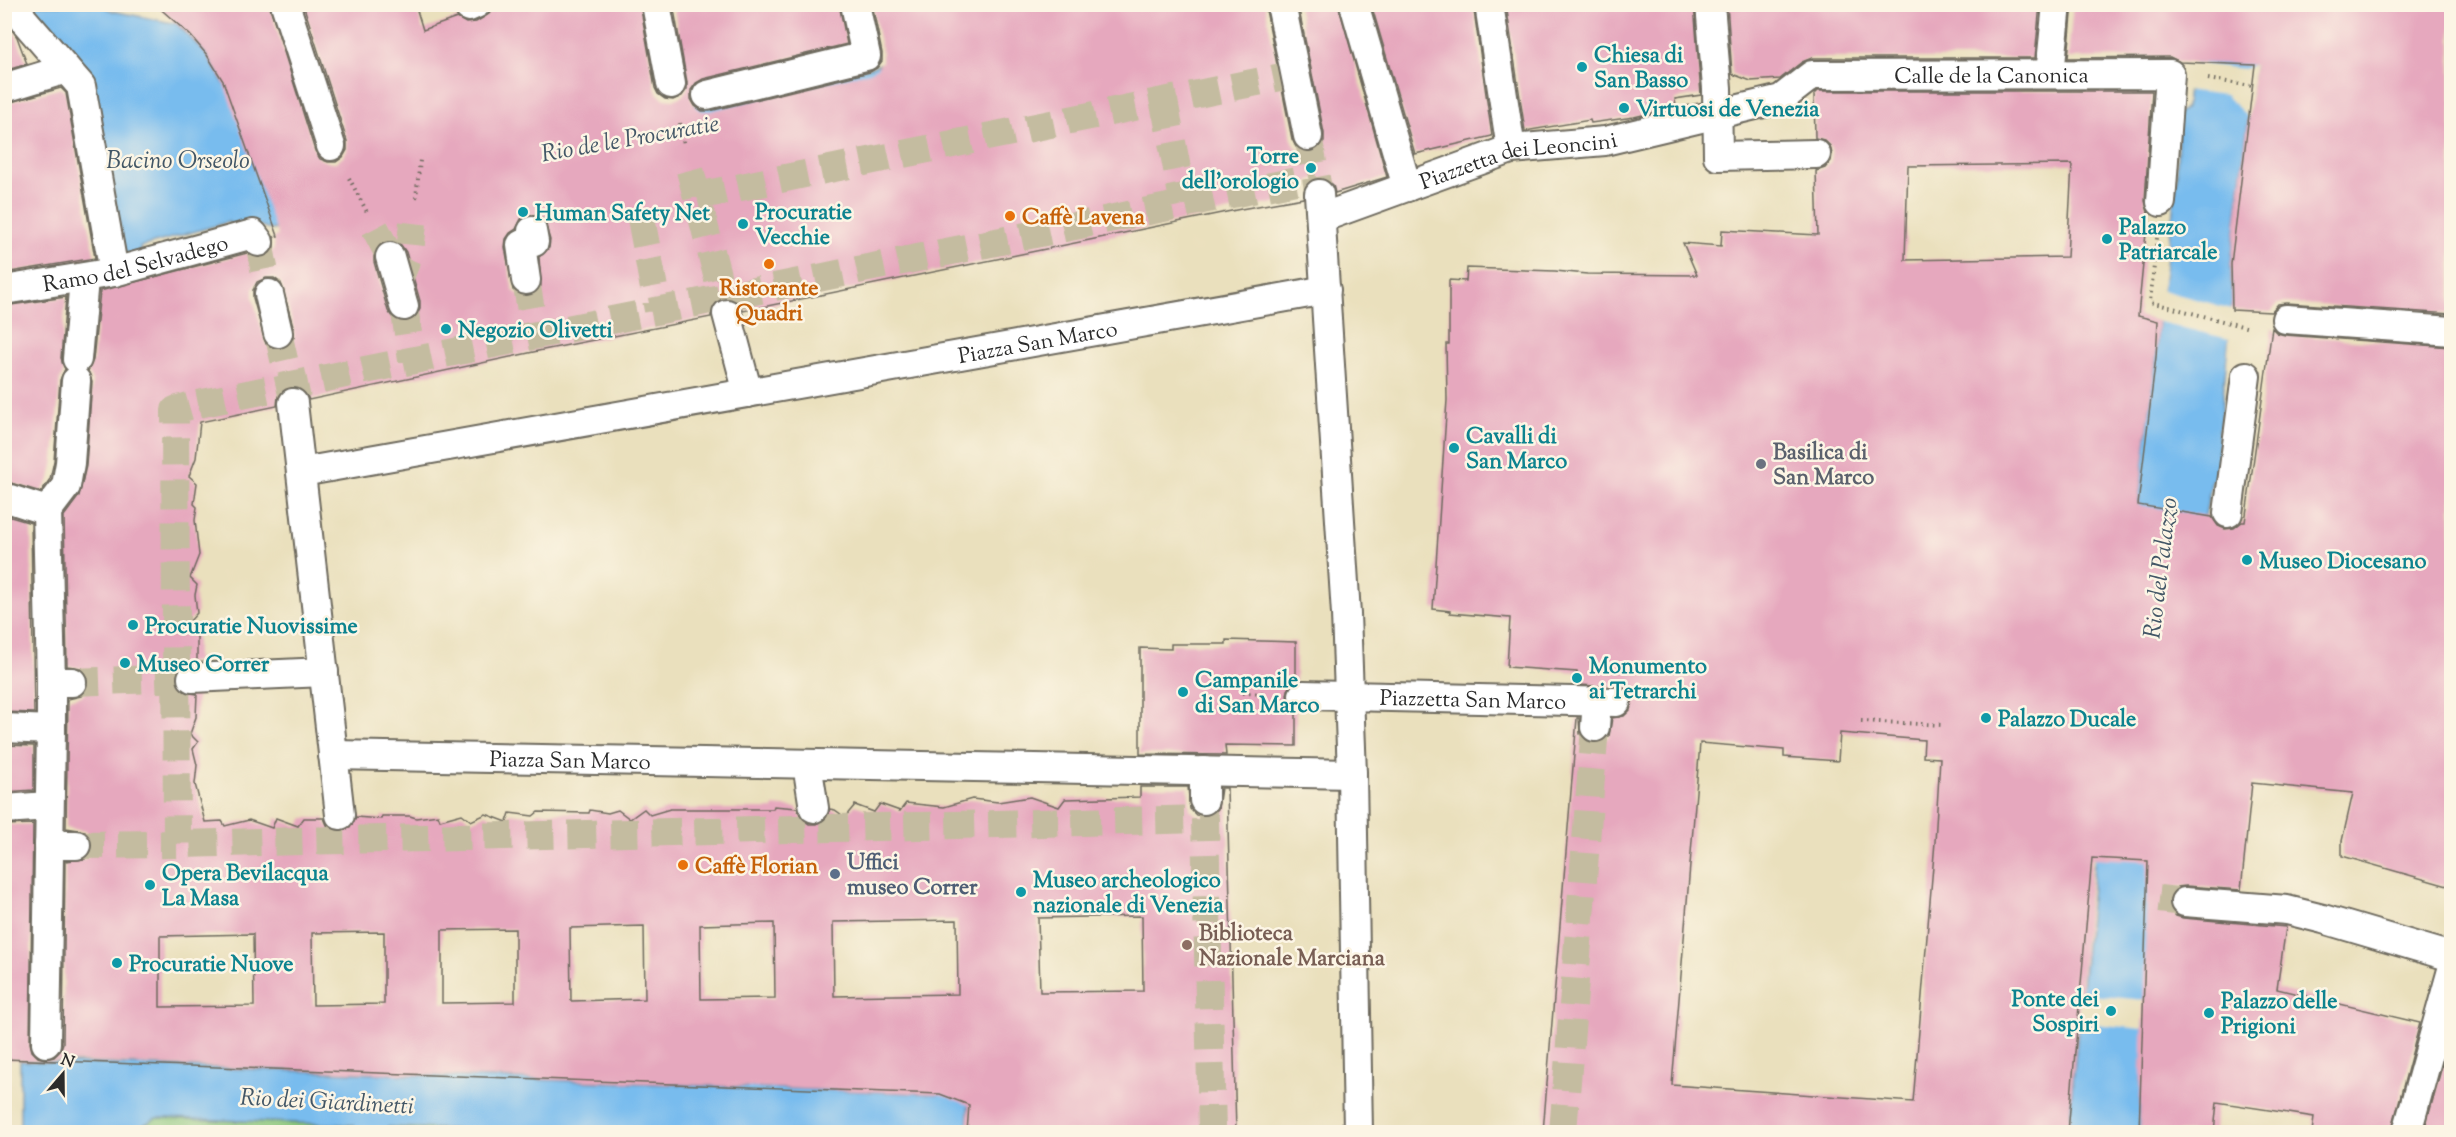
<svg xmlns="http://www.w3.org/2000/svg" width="2456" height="1137" font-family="'Sorts Mill Goudy',serif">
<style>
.green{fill:#8bc77d;stroke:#5b7954;stroke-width:1.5}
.water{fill:#78bcee;stroke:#52748c;stroke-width:1.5}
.pier{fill:#eae0bd}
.building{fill:#e6a8be;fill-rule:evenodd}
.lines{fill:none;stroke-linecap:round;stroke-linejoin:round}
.pedestrian-tunnel{stroke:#c4bca0;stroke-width:28;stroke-dasharray:28 14;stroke-linecap:butt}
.pedestrian-casing{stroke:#6e6a5e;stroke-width:32}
.path{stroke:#6e6a5e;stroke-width:4;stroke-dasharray:1.5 4.5;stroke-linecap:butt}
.pedestrian{stroke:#fff;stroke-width:28}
.culture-dot{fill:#0f9aa8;stroke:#fcf5e5;stroke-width:2}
.food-dot{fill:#e8710a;stroke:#fcf5e5;stroke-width:2}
.worship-dot{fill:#6b7280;stroke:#fcf5e5;stroke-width:2}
.service-dot{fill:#5c6f8a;stroke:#fcf5e5;stroke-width:2}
.education-dot{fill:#8d6e63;stroke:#fcf5e5;stroke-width:2}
.labels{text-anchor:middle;stroke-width:5;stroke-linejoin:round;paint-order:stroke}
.culture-label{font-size:22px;font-weight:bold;fill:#0d838f;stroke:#fcf5e5;text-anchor:start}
.street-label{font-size:22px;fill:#2b2b2b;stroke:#fcf5e5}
.food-label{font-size:22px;font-weight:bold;fill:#c56008;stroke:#fcf5e5;text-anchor:start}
.worship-label{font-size:22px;font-weight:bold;fill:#5b616d;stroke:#fcf5e5;text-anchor:start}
.service-label{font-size:22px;font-weight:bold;fill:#4e5e75;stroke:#fcf5e5;text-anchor:start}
.education-label{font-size:22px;font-weight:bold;fill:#785e54;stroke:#fcf5e5;text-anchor:start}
.water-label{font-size:24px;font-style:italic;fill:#425666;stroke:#fcf5e5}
</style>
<rect width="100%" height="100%" fill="#fcf5e5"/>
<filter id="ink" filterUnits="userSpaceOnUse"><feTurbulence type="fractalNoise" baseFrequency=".0167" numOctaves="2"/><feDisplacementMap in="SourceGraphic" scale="12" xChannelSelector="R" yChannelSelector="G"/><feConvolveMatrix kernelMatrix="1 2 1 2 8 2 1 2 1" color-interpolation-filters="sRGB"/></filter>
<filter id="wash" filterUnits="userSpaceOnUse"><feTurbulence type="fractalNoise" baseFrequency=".008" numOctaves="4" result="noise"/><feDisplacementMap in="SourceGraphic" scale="24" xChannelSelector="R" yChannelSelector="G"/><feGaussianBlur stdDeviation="1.35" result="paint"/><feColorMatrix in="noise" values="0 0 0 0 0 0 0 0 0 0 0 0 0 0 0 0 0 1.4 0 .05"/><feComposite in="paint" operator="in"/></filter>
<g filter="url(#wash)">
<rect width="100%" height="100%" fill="#eae0bd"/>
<path class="green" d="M156,1118L353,1125L354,1132H131Z
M388,1127L533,1132H388Z"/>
<path class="water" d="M30,5H100L113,11L177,24L207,55L228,90L265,196L868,68L972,34L1004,63L272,230L261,226L232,229L229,222L140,247L142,253L126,258L92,83L86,69L61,40L56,45Z
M2262,5L2231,264L2232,310L2217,452L2229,454L2225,480L2212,479L2205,516L2145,1000L2139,1132H2068L2095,856L2156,357L2158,321L2177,180L2178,113L2186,108L2190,62Z
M973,1024L967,1132H533L388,1127V1132H354L353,1125L167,1118H156L131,1132H20V1061L939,1094Z"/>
<path class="pier" d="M2187,62L2244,69L2255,64L2249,118L2225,95L2184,90Z
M2170,202L2173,203L2162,290L2235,310L2229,375H2226L2229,339L2155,321Z
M2080,994L2145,1000L2142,1029L2077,1022Z"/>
<g id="blocks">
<path class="building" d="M155,4H269L315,151L320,159L328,162H336L343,157L347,150V141L303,4H415L423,30L457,18L466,23L476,22L489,14L492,6L496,4H640L655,88L658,94L665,99L673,100L682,96L687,89V82L673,4H839L847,44L703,79L696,83L691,90V99L695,106L702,111H710L870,72L877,68L882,61V53L872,4H1088L1089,9L1130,4L1265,5L1292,139L1296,147L1303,152H1311L1319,148L1324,141V133L1298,5L1338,4L1387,177L1335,193L1333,185L1327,180L1317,178L1310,180L1305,186L1303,198L1241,209L743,311L738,302L732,298H723L715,303L711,309V317L538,351L309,400L306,393L300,388L291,387L284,389L278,396L277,406L200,422L196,458L189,476L197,483L194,504L197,507L195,520L199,555L190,578L197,585L195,595L197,613L189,622L197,637V661L183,664L177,671L176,678L178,686L184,692L197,694L196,717L190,734L198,742L193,749L197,765L195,784L205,822L222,821L225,826L249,820L272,828L276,818L298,826L304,818H324L327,825L333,830L341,831L350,828L356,817L381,819L382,816H410L416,818L438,815L440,820L462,814L471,821L486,814L507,822L510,813L533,816L538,812L589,813L590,810L608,813L618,810L630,819L644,809L650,815L670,809H773L774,806L797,808L802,819L809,824H816L825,820L830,809L835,810L845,817L855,805L874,812L880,804L900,811L906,803L944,807L972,799L998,802L1030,797L1059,807L1065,799L1140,797V787H1188L1190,809L1196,815L1205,816L1213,814L1218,809L1221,788H1227L1236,1132H967L969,1105L940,1094L4,1059V825L33,824L30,1043L32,1051L38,1057L45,1059L54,1057L60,1051L63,1043L65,861L85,859L91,853L92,846L91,837L85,831L66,828L68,699L81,696L87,690L88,681L87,674L81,668L67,666L64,516L79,496L86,466L92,382L88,371L93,360L100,291L247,253L253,257L262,258L268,255L274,249V237L278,236L223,81L207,55L190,35ZM528,215H537L544,220L550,240L549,248L539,257L541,286L536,293L528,296L519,295L513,290L505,247L506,239L510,233L516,229L521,219ZM386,241H395L401,245L406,252L420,301V309L416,317L408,322H399L392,317L388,311L374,262V254L378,246ZM266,278H274L281,283L294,329V337L290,345L281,349H273L266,344L253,298V290L257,282ZM1142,916L1143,991L1040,992L1038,918ZM957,920L958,994L834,996L833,922ZM774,923L775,998L701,999L700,925ZM644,926L645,999L571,1001L570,928ZM515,929V1002L442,1003V930ZM384,932V1004L313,1005L312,933ZM253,934L254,1006L160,1007V936Z
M1371,4H1473L1492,136L1415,154Z
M1506,4H1694L1701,95L1675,99L1676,107L1634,117L1591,123L1590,120L1525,131Z
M1727,4H2040L2035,58H1812L1802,62L1780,79L1751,81L1732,74Z
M2073,4H2451V314L2287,303L2278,304L2271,312L2232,310L2231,264L2255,65L2180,62L2170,57L2068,58Z
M4,18L17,37L27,64L4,71Z
M61,88L66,93L95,258L4,273V104Z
M1818,91H2152L2145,201L2148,212L2138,316L2158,321L2156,357L2138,505L2212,517L2218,526L2225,529L2234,528L2242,522H2245L2272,328L2277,333L2285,335L2451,347V887L2342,856V841L2353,793L2252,783L2241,890L2186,886L2177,887L2172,892L2169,901L2170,910L2176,916L2183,918L2286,927L2277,989L2420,1023L2391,1132H2312L2314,1117L2217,1102L2214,1132H2139L2148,861L2092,858L2068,1132H1543L1577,718H1579L1580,734L1585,740L1593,743L1602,742L1609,736L1612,718L1624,716L1630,710L1632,702L1630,694L1624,688L1580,685V678H1577V672L1507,667L1510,618L1450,613V611L1433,609L1447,400L1446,344H1449V280L1466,281L1467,268L1555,271L1587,274L1697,275L1683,243L1721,246L1722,230L1818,235L1816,171L1825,168L1831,161L1832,154L1830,146L1824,140L1815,138L1814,95ZM2072,164L2067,257L1905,260L1908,166ZM1840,733L1924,740L1923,757L1940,758L1935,842L1913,1102L1672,1085L1700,743L1784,750V757L1838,761Z
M66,297L61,358L65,369L60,380L54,461L50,479L41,492L4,481V306Z
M4,515L31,523L34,713L4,712Z
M1226,640L1296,642V680L1289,686L1287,695L1289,703L1296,710V746L1225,745L1226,755L1140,754V648L1171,649V644H1226Z
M4,745L34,746V790L4,792Z
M2451,1033V1132H2424Z"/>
</g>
</g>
<g filter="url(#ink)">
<use href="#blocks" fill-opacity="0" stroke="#6e6a5e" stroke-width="1.5"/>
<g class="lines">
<path class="pedestrian-tunnel" d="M1164,101L1184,205
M1308,136L1319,194
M690,170L726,310
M697,196L1296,74
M641,218L658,310
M375,228L390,257
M259,242L269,294
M526,280L535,335
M397,284L410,253L413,223
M404,306L412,360
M278,333L293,399
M198,404L1316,177
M189,406L175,410L177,844L1205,819L1212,1132
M72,682L186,678
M76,845L177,844
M2159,899L2185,902
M1563,1132L1595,727"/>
<g class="pedestrian-casing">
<g id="pedestrian">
<path d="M17,4L22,18L81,86L114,272"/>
<path d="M285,4L331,146"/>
<path d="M656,4L671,84"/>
<path d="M1281,4L1308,136"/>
<path d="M1354,4L1407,187"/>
<path d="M1489,4L1511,149"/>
<path d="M1710,4L1717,88L1718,156L1816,154"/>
<path d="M469,7L476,4"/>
<path d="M2050,74L2057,4"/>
<path d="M4,88L66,69"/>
<path d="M707,95L866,56L855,4"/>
<path d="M1319,194L1346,614L1352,774L1358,1132"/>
<path id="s1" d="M1321,218L1511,149L1605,141L1781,99L1812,75L2170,74L2161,202"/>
<path d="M390,257L404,306"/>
<path d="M526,280L521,245L534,242L532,231"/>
<path id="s2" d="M4,290L114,272L253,234L259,242"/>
<path d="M269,294L278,333"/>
<path d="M727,314L748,393"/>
<path d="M2286,319L2452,331"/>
<path d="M77,359L84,279"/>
<path d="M293,403L340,815"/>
<path id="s3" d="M302,472L1326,290"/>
<path d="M4,497L47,511"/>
<path d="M2228,513L2246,376"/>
<path d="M192,678L324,672"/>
<path d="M51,682L47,511L66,486L70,463L76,381"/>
<path id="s4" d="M1303,695L1616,702"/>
<path d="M1595,727L1597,702"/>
<path d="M4,728L51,730V682H72"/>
<path id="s5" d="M333,755L1352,774"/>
<path d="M807,764L814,808"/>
<path d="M1204,771V800"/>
<path d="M4,809L49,806"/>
<path d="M49,845H76"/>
<path d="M2185,902L2287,910L2323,919L2452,957"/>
<path d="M46,1043L51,730"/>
<path d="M2407,1132L2452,970"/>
</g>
</g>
<path class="path" d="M2208,79L2252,86
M680,123L684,144
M349,178L367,212
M416,198L420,160
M2157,238L2150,302L2249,328
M1243,693L1266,694
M1861,721L1942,725"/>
<use href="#pedestrian" class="pedestrian"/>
</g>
</g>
<g class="culture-dot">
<circle cx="1582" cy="67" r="6"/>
<circle cx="1624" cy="108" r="6"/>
<circle cx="1311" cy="168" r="6"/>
<circle cx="523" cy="212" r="6"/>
<circle cx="743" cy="224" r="6"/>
<circle cx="2107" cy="239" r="6"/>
<circle cx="446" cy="329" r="6"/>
<circle cx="1454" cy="448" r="6"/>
<circle cx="2247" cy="560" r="6"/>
<circle cx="133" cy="625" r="6"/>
<circle cx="125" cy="663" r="6"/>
<circle cx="1577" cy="678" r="6"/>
<circle cx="1183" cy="692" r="6"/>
<circle cx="1986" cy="718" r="6"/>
<circle cx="150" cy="885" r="6"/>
<circle cx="1021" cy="892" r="6"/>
<circle cx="117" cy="963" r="6"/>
<circle cx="2111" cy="1011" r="6"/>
<circle cx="2209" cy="1013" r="6"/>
</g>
<g class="food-dot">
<circle cx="1010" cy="216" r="6"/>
<circle cx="769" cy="264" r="6"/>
<circle cx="683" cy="865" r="6"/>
</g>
<circle class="worship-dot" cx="1761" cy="464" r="6"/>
<circle class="service-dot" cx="835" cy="874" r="6"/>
<circle class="education-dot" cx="1187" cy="945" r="6"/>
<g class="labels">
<g class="culture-label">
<text x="1594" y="62">Chiesa di<tspan x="1594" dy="25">San Basso</tspan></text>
<text x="1636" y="116">Virtuosi de Venezia</text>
<text x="1299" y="163" text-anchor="end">Torre<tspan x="1299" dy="25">dell'orologio</tspan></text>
<text x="755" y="219">Procuratie<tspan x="755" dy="25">Vecchie</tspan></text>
<text x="535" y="220">Human Safety Net</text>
<text x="2119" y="234">Palazzo<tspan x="2119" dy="25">Patriarcale</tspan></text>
<text x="458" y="337">Negozio Olivetti</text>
<text x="1466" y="443">Cavalli di<tspan x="1466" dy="25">San Marco</tspan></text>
<text x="2259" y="568">Museo Diocesano</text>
<text x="145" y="633">Procuratie Nuovissime</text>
<text x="137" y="671">Museo Correr</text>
<text x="1589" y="673">Monumento<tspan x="1589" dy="25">ai Tetrarchi</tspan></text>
<text x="1195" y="687">Campanile<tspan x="1195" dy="25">di San Marco</tspan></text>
<text x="1998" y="726">Palazzo Ducale</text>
<text x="162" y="880">Opera Bevilacqua<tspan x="162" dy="25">La Masa</tspan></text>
<text x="1033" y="887">Museo archeologico<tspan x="1033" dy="25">nazionale di Venezia</tspan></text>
<text x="129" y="971">Procuratie Nuove</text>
<text x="2099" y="1006" text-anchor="end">Ponte dei<tspan x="2099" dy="25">Sospiri</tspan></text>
<text x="2221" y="1008">Palazzo delle<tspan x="2221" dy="25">Prigioni</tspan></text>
</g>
<g class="street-label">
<text dy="8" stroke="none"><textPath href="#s1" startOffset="696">Calle de la Canonica</textPath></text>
<text dy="8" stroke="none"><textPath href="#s1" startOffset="207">Piazzetta dei Leoncini</textPath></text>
<text dy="8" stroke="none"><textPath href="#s2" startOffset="134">Ramo del Selvadego</textPath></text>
<text dy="8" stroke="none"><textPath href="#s3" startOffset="747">Piazza San Marco</textPath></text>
<text dy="8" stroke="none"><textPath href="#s4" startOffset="170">Piazzetta San Marco</textPath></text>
<text dy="8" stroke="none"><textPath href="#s5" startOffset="237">Piazza San Marco</textPath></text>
</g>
<g class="food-label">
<text x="1022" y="224">Caffè Lavena</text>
<text x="769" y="295" text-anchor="middle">Ristorante<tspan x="769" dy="25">Quadri</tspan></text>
<text x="695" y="873">Caffè Florian</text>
</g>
<g class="worship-label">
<text x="1773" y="459">Basilica di<tspan x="1773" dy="25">San Marco</tspan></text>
</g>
<g class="service-label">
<text x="847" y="869">Uffici<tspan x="847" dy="25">museo Correr</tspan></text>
</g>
<g class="education-label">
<text x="1199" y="940">Biblioteca<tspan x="1199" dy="25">Nazionale Marciana</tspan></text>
</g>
<g class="water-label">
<text transform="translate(630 138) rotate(-10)" y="8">Rio de le Procuratie</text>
<text x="178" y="168">Bacino Orseolo</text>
<text transform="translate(2160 568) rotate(-83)" y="8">Rio del Palazzo</text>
<text transform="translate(327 1101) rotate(3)" y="8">Rio dei Giardinetti</text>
</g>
</g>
<rect width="2456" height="1137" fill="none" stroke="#fcf5e5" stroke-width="24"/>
<g transform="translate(63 1074) rotate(20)" stroke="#fcf5e5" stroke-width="4.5" paint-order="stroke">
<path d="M0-4.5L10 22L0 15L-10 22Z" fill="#2b2b2b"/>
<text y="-9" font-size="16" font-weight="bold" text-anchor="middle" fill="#2b2b2b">N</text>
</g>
</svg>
